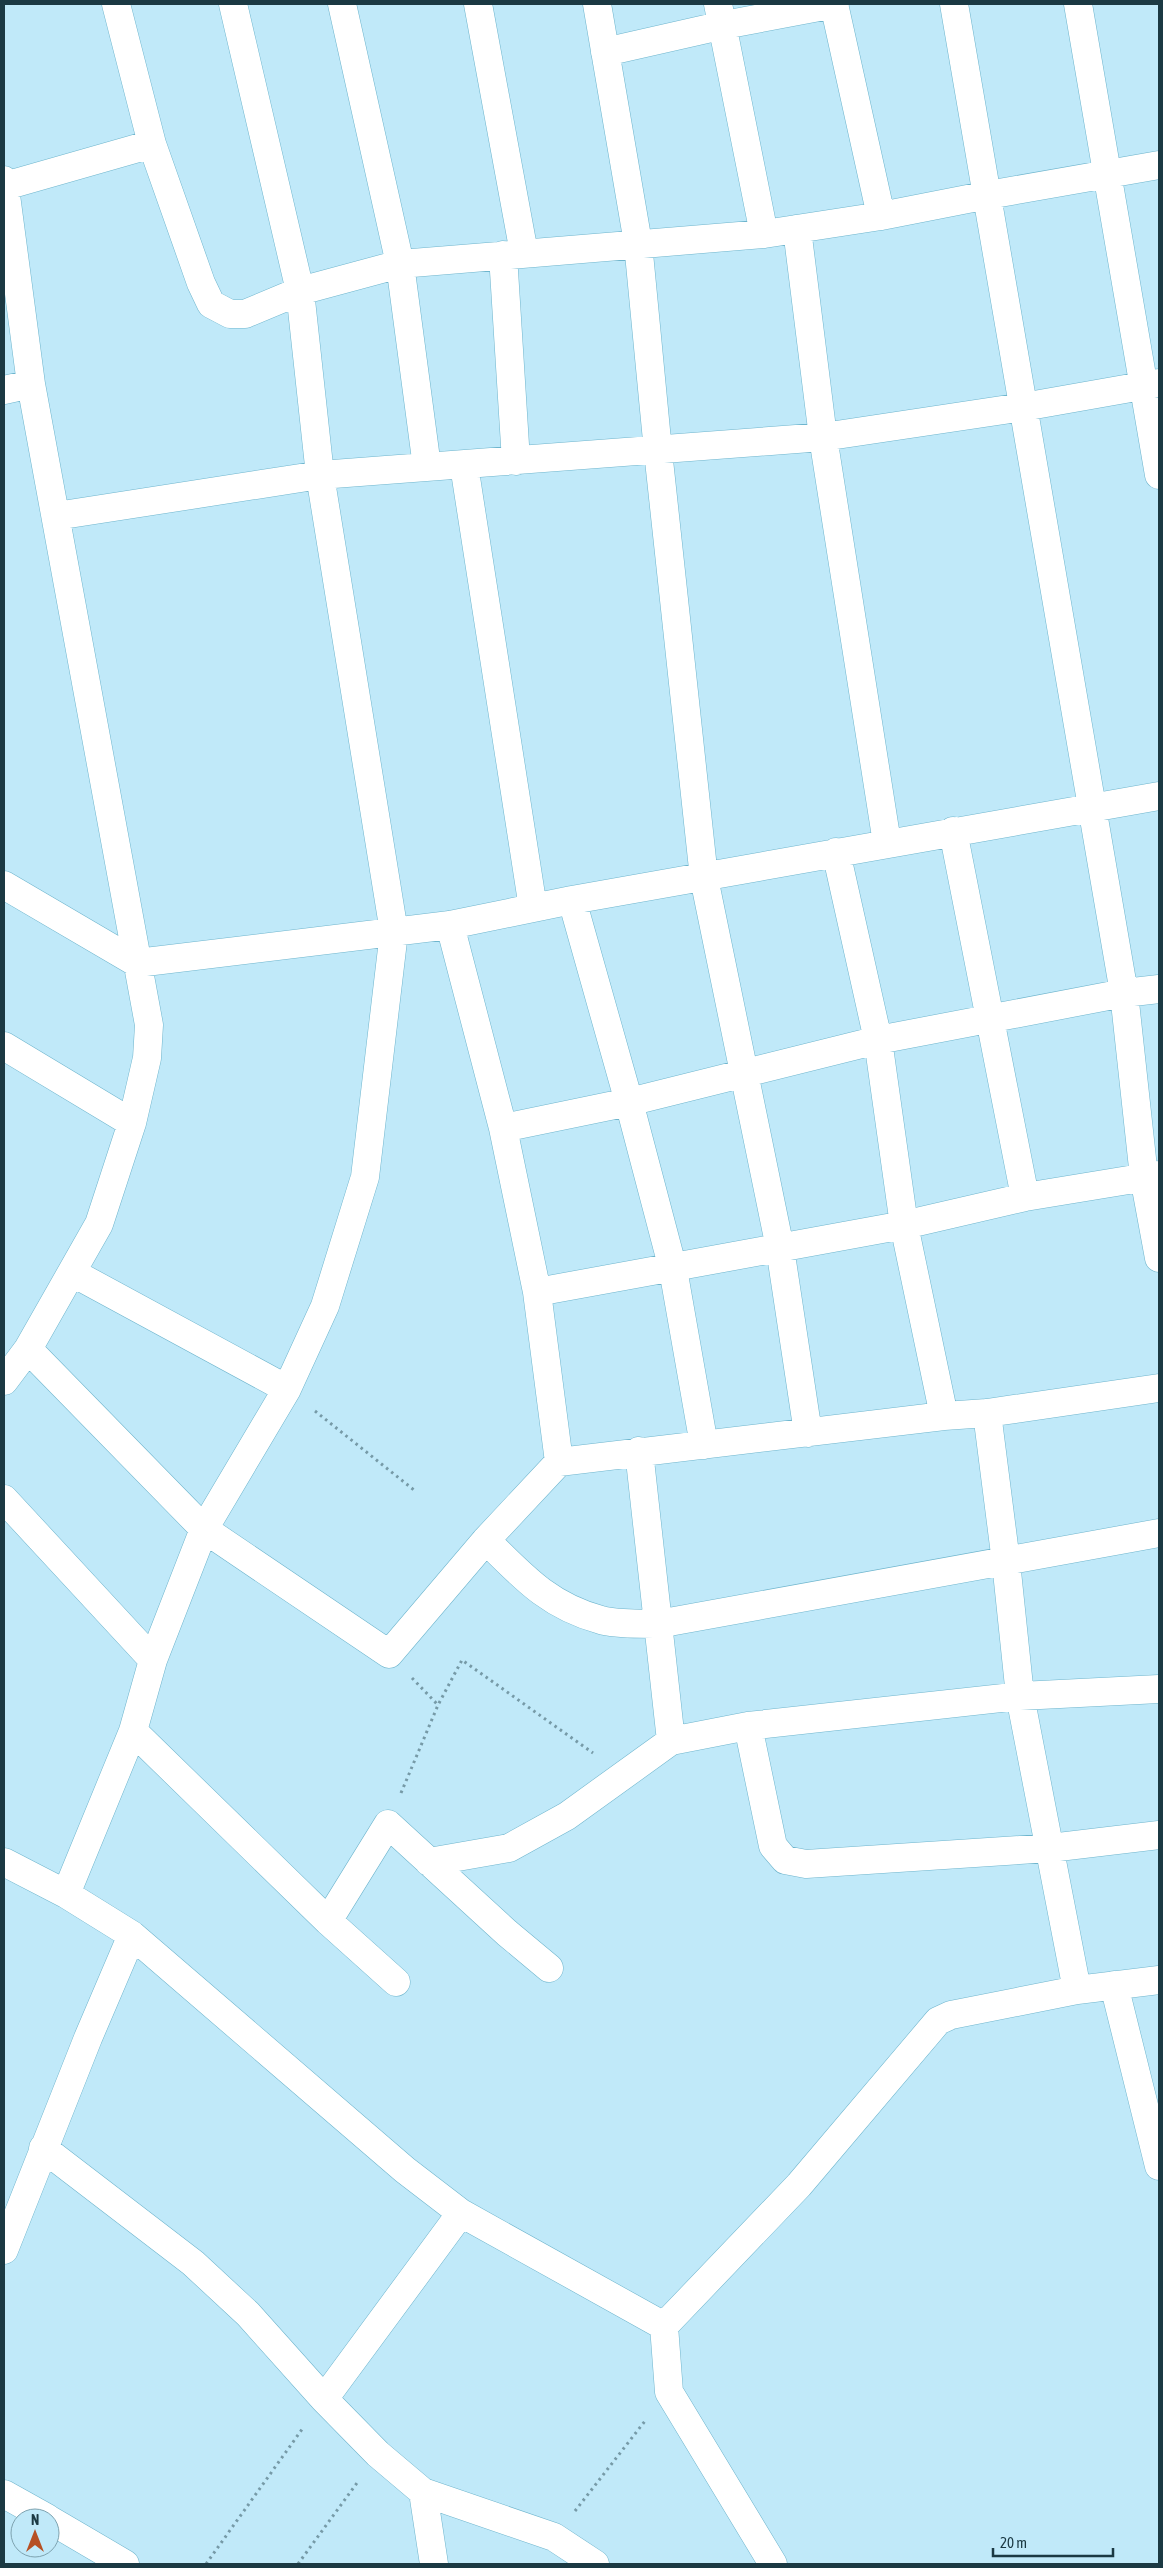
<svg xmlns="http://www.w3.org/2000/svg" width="1163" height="2568" font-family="'Asap Condensed',sans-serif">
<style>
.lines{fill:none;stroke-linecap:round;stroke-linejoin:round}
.minor-casing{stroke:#6eb5cd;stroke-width:29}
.path{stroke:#769aa7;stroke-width:3;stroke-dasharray:2.5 4;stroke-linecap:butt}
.minor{stroke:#fff;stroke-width:28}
</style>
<rect width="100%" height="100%" fill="#c0e9f9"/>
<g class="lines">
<g class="minor-casing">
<path id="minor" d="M116,4L152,144L201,283L211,304L230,314H245L300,291L400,264L764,234L881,216L988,195L1159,165
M342,4L400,264L427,467
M478,4L524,253
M597,4L638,243L658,451L704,878L780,1248L808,1433
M718,4L764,234
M834,4L881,216
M954,4L1124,993L1144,1177L1159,1258
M1078,4L1159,475
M605,52L724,25L835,4
M4,180L31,384L149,1025L147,1058L132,1123L99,1224L28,1349L4,1381
M5,186L152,144
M797,229L823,437L887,843
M503,255L516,461
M4,390L31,384
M464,465L533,908
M56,516L320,475L823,437L1023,407L1159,383
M953,831L1025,1197
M836,852L878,1040L904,1225L944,1416
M4,885L137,963L450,925L572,900L1159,796
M572,900L629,1102L673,1269L704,1445
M450,925L503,1128L537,1292L559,1462L944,1416L987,1413L1159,1388
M4,1046L132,1123
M503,1128L629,1102L878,1040L1124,993L1159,989
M73,1273L287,1389
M537,1292L904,1225L1025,1197L1159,1175
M28,1349L204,1529L389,1654L486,1540L559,1462
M987,1413L1006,1562L1020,1696L1077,1990
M639,1451L671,1741
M4,1499L153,1660
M486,1540C523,1577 549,1606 601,1620C618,1625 640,1623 658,1624L1159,1533
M748,1726L773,1846L785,1860L806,1864L1050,1848L1159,1835
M133,1731L328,1921L396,1982
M4,1862L66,1894L132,1935L405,2170L461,2213L664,2326
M429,1862L509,1848L567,1816L671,1741L748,1726L1020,1696L1159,1689
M66,1894L133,1731L153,1660L204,1529L287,1389L325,1306L365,1177L394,932L320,475L300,291L233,4
M328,1921L388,1824L507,1933L549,1968
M1114,1985L1159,2166
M43,2148L193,2263L248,2314L324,2399L378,2454L423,2492L554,2537L595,2564
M4,2250L88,2038L132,1935
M324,2399L461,2213
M423,2492L434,2564
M4,2494L47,2518
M50,2520L125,2564
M773,2564L669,2392L664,2326L799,2185L938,2021L951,2015L1077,1990L1159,1980"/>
</g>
<path class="path" d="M315,1411L414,1490
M412,1678L438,1705
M401,1793L438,1705L462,1660L593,1753
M575,2511L645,2421
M206,2564L303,2428
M298,2564L357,2483"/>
<use href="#minor" class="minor"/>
</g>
<rect width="1163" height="2568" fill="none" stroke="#1b3943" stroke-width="10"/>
<g transform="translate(35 2533)"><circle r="24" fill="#c0e9f9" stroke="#7ea3b0"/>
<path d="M0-4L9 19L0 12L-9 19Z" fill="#b65024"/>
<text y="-8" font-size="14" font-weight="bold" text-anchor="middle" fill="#1b3943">N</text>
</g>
<path d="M993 2548v8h120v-8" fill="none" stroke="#1b3943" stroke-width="2.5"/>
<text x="1000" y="2548" font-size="15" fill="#1b3943" stroke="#c0e9f9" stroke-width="4" paint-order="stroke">20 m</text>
</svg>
